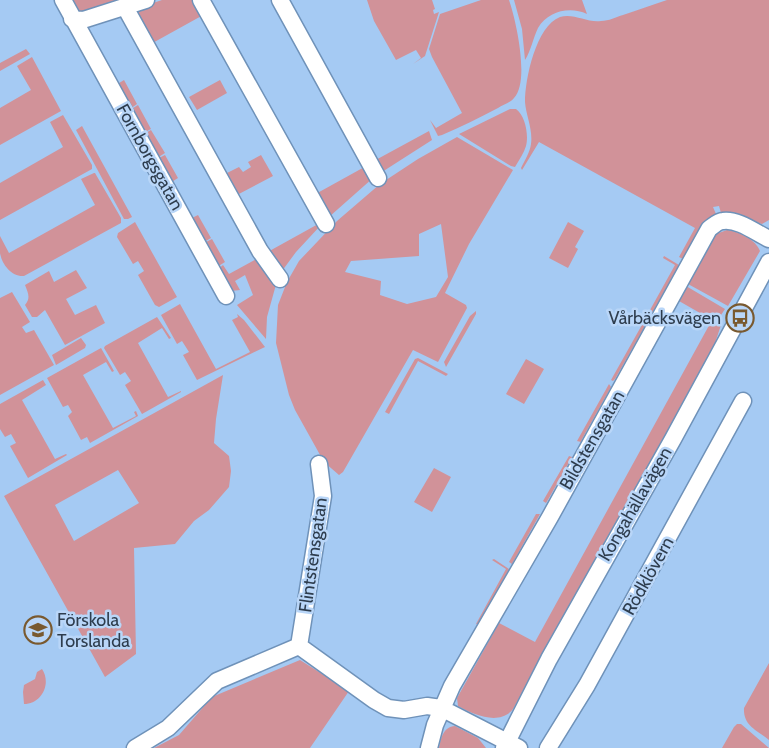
<svg xmlns="http://www.w3.org/2000/svg" width="769" height="748" font-family="Cabin,sans-serif">
<style>
.green{fill:#d19299;fill-rule:evenodd}
.lines{fill:none;stroke-linecap:round;stroke-linejoin:round}
.minor-casing{stroke:#6f92b9;stroke-width:19}
.minor{stroke:#fff;stroke-width:16}
.labels{text-anchor:middle;stroke-width:5;stroke-linejoin:round;paint-order:stroke}
.street-label{font-size:18px;fill:#2e3d4e;stroke:#b9d6f8}
.poi-label{font-size:18px;fill:#2e3d4e;stroke:#b9d6f8;text-anchor:end}
</style>
<rect width="100%" height="100%" fill="#a5caf3"/>
<path class="green" d="M69,0H133L78,14Z
M162,0H197L205,14L149,45L132,10Z
M367,0H432L435,9L433,10L434,14L439,12L425,56L413,64L421,58L416,50L396,60L374,21Z
M481,0H509C516,20 530,82 514,98C510,103 503,105 498,108C479,118 461,127 442,135L438,136L430,120L436,128L462,113L432,57L429,49L440,14Z
M514,0H582L587,14C570,6 548,11 538,28C533,38 531,51 525,60L522,29Z
M667,0H769V220L762,224L732,213H721L719,206L713,207L716,214L703,223L683,259L679,257L695,228L539,142L522,170L521,168C525,160 530,152 531,144C533,129 526,116 525,102C525,79 536,26 560,17C574,13 587,23 601,21C609,21 616,17 623,15C638,10 652,5 667,0Z
M26,49L30,54L0,71V63Z
M32,57L61,111L0,145V108L31,90L17,66Z
M124,80L137,104L130,109L116,85Z
M220,80L227,93L197,110L189,97Z
M138,105L151,129L143,133L130,110Z
M510,109H516C525,115 529,135 526,146C524,153 519,160 515,167L511,166L459,134Z
M63,115L92,165V169L0,220V183L63,147L50,122Z
M82,126L131,215L132,217L128,219H124L76,130Z
M151,130L165,153L157,158L144,134Z
M429,131L432,140L382,172L372,162Z
M457,137L513,170L469,244L445,293L466,305L467,308L438,362L413,350L343,472L339,475L324,462L295,410L289,395L276,343L278,305L287,282L299,261L337,221L380,184L418,159ZM441,224L448,277L436,297L407,304L380,295L381,281L345,272L351,261L419,256V234Z
M165,155L178,178L170,183L157,159Z
M261,155L273,176L237,195L225,174L239,167L243,172L251,167L248,162Z
M368,165L373,178L329,217L312,196Z
M94,173H95L121,218V223L24,276C12,277 2,265 0,253C0,248 0,242 0,236L9,253L95,205L81,179Z
M198,215L211,238L204,242L190,219Z
M135,222L177,297L159,307L155,305L138,275L144,271L138,261L133,264L117,237L118,233Z
M568,222L584,231L575,247L578,249L568,268L549,258Z
M320,223L321,225L296,252L282,271L264,254Z
M727,230C740,232 756,240 760,251L728,306L688,284L716,234Z
M212,239L225,262L217,267L204,243Z
M664,256L679,265L648,320L645,319L675,265L663,258Z
M260,257L277,281L267,317L266,339L237,305L253,295L245,275L235,281L240,290L231,291L218,269L223,265L229,274Z
M76,270L87,288L66,299L75,315L96,305L105,323L65,345L45,310L37,317H32L25,305C31,298 28,293 25,285L49,271L54,282Z
M686,286L725,309L721,315L717,313H700L679,301Z
M12,292L30,322L22,327L26,333L34,330L54,365L0,395V298Z
M180,304L216,369L250,352L232,320L238,317L237,314L244,320L265,347L197,380L183,355L189,352L182,341L177,344L161,315Z
M476,311V314L446,367L444,362L470,316Z
M715,315L719,317L722,322L710,358L513,709C500,726 474,715 458,706L457,698L499,623L535,642L712,320L707,316Z
M157,317L171,338L169,339L162,328L138,343L168,397L181,391V392L142,414L125,385L131,381L125,372L120,375L104,348L105,346Z
M643,323L645,326L615,379L613,381L611,380Z
M81,338L86,345L85,348L56,365L52,355Z
M101,348L114,371L112,372L106,362L83,375L113,428L136,416L134,412L136,411L138,416L90,443L87,437L81,440L68,416L72,412L68,405L63,407L47,378Z
M418,358L448,374L446,376L418,361L389,414L385,412L415,359Z
M526,359L544,369L524,404L506,394Z
M223,375L216,419L214,443L229,456L231,471L229,487L209,510L194,521L175,544L134,548L136,654L105,677L4,496ZM118,470L139,503L74,541L55,505Z
M43,380L46,385L22,400L55,459L66,454L67,455L28,478L10,446L16,443L11,434L5,437L0,429V404Z
M609,384L611,387L582,439L581,442L577,441Z
M569,456L572,457L549,498L546,503L543,501Z
M434,468L451,477L432,512L414,502Z
M536,514H540L512,564L509,562Z
M494,559L509,569L479,625L476,624L506,569L492,560Z
M300,660L349,691L310,748H154L179,735L212,697Z
M769,663V740C757,730 743,726 744,708Z
M42,669C52,684 41,704 24,704L23,692L24,685L35,679L37,672Z
M737,724H741L769,748H722L734,727Z
M455,726L478,738L486,748H439C441,738 443,727 455,726Z"/>
<g class="lines">
<g class="minor-casing">
<path id="minor" d="M63,0L226,296
M201,0L326,224
M280,0L378,178
M125,7L260,251L280,279
M72,19L83,20L146,0
M299,646L374,700L388,708L404,710L427,706L441,708L519,748
M299,646L323,496L319,464
M135,748L168,728L217,681L299,646
M429,748L435,725L452,686L550,517L709,229C713,226 718,221 723,221C739,219 756,233 769,239
M504,748L549,659L673,439L769,262
M548,748L587,685L743,401"/>
</g>
<use href="#minor" class="minor"/>
</g>
<defs>
<g id="bus-ring" transform="scale(1.4375)"><circle r="9.5" fill="#b9d6f8" stroke="#79592f" stroke-width="1.5"/><path d="M-5-6H5V4H4V6H2V4H-2V6H-4V4H-5ZM-3.5-4V0h7V-4ZM-3.5 1.2v1.5H-2V1.2ZM2 1.2v1.5H3.5V1.2Z" fill="#79592f"/></g>
<g id="school-ring" transform="scale(1.4375)"><circle r="9.5" fill="#b9d6f8" stroke="#79592f" stroke-width="1.5"/><path d="M0-5L7-2L0 1L-7-2ZM-4 1L0 2.5L4 1V4Q0 6-4 4Z" fill="#79592f"/></g>
</defs>
<g fill-rule="evenodd">
<use href="#bus-ring" x="740" y="318"/>
<use href="#school-ring" x="38" y="630"/>
</g>
<g class="labels">
<g class="street-label">
<text transform="translate(150 157) rotate(61)" y="6">Fornborgsgatan</text>
<text transform="translate(592 440) rotate(-60)" y="6">Bildstensgatan</text>
<text transform="translate(635 504) rotate(-60)" y="6">Kongahällavägen</text>
<text transform="translate(313 555) rotate(-82)" y="6">Flintstensgatan</text>
<text transform="translate(648 576) rotate(-61)" y="6">Rödklövern</text>
</g>
<g class="poi-label">
<text x="721" y="324">Vårbäcksvägen</text>
<text x="57" y="626" text-anchor="start">Förskola<tspan x="57" dy="21">Torslanda</tspan></text>
</g>
</g>
</svg>
